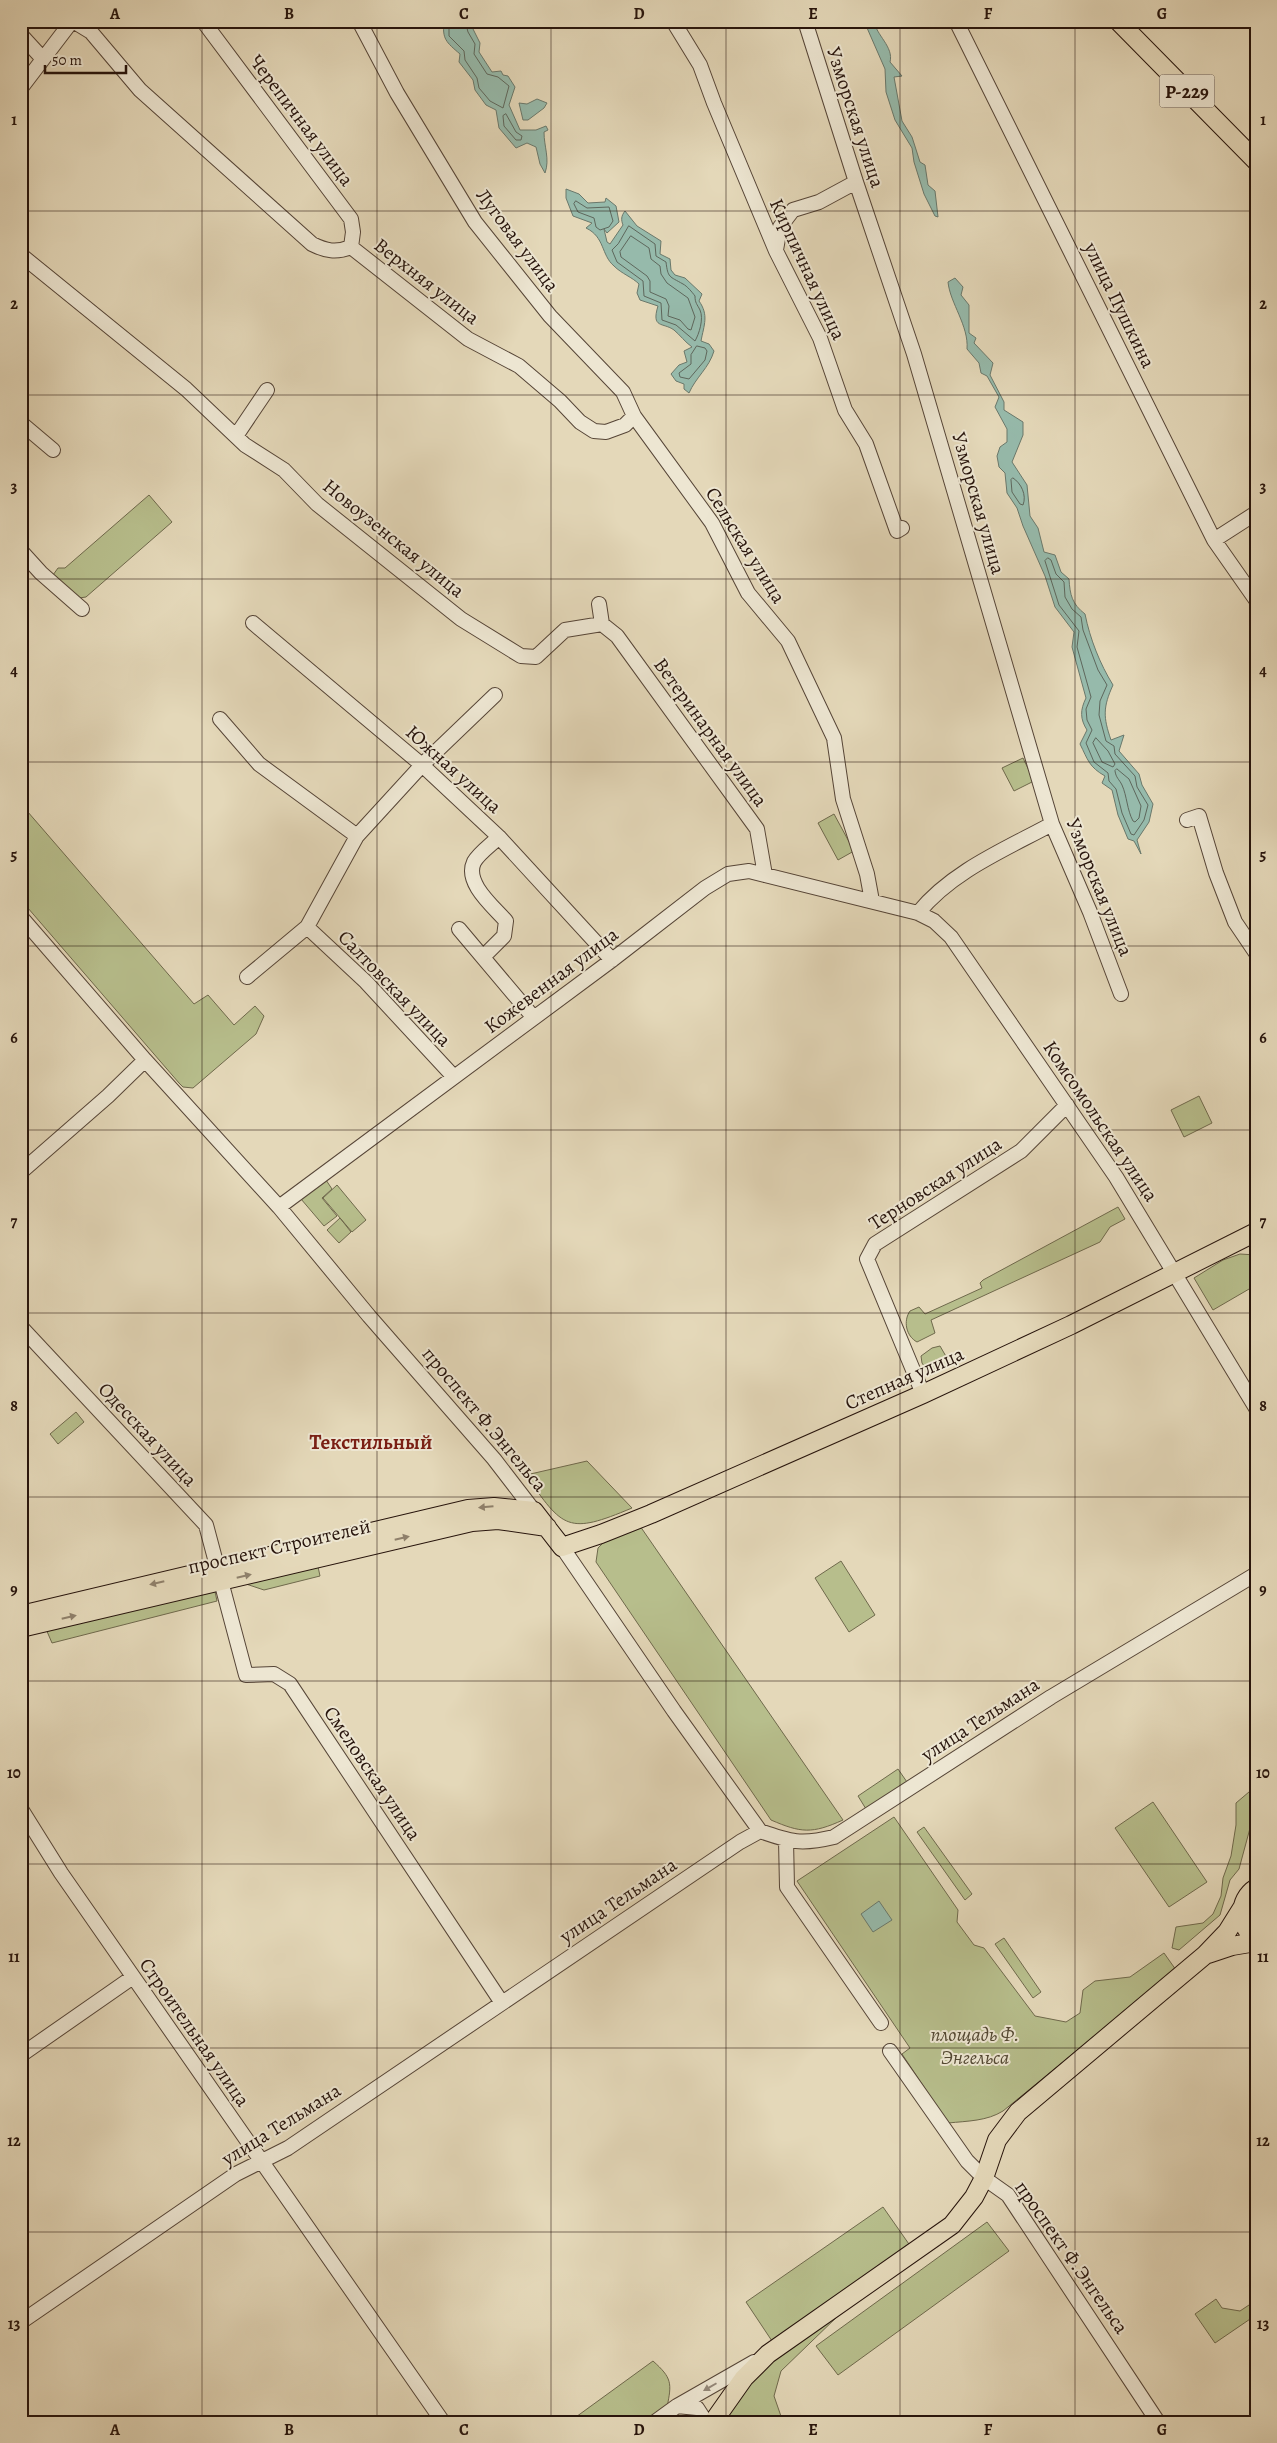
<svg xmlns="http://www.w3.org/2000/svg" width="1277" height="2443" font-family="Alegreya,serif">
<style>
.green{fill:#b7be8c;stroke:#6f694c}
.water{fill:#96baab;stroke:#6a786b}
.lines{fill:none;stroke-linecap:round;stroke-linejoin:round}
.shore{stroke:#5e675c;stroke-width:1}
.minor-casing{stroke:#564537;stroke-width:16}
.major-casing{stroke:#27140c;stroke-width:20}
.minor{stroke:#ede6d2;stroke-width:14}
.major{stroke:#e4d8b9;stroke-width:18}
.oneway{fill:#8f806b}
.oneway2{fill:#948879}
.grid{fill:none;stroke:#27140c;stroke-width:1;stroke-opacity:0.55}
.labels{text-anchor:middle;stroke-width:4;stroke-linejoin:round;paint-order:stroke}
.shield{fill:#ede6d2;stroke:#625347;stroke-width:1}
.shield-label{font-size:19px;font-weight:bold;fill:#27140c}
.street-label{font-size:20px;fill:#27140c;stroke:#ede6d2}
.park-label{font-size:20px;font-style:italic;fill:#524732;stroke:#ede6d2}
.neighbourhood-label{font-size:21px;font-weight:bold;fill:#7a1f14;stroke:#ede6d2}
.neatline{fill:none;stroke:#27140c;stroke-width:2}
.grid-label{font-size:16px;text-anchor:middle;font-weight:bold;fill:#27140c}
</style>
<rect width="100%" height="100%" fill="#e4d8b9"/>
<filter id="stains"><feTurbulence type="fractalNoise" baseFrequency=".004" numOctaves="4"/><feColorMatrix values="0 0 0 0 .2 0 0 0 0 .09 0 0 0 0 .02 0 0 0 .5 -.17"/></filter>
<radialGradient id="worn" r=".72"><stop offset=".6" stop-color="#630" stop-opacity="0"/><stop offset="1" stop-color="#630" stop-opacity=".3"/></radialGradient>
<path class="green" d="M149,495L172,522L86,597L79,598L53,575L58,568H65Z
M1023,758L1034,781L1014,791L1002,768Z
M21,804L194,1004L208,995L234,1025L255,1006L264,1016L256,1034L193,1088L183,1087L179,1083L21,900Z
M834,814L854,851L838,860L818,823Z
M1199,1096L1212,1123L1184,1137L1171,1110Z
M326,1180L332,1189L322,1198L337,1216L324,1226L301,1199Z
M337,1185L366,1220L352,1232L323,1198Z
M1118,1207L1125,1219L1110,1227L1100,1242L931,1320L935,1333L917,1342C906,1336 903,1321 910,1311L919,1307L925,1314L982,1288L980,1283L983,1280Z
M340,1218L351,1232L339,1243L327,1230Z
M1240,1254L1256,1255V1285L1213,1310L1194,1278L1223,1260Z
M940,1346L951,1365L930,1375L922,1363L921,1356L932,1348Z
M76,1412L84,1422L58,1444L50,1434Z
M587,1461L632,1508C568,1535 563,1529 526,1475Z
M640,1526L843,1820C812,1834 801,1833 771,1820L596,1562L598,1548L607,1539Z
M841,1561L875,1615L849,1632L815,1578Z
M317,1562L320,1576L264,1590L237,1581Z
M214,1587L217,1601L52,1643L46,1629Z
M898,1769L907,1782L866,1809L858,1796Z
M1256,1786V1806L1239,1869L1230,1880L1220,1915L1179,1950L1172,1948L1176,1927L1203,1923L1213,1914L1221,1896L1223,1878L1231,1856L1236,1825V1803Z
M1153,1802L1207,1882L1169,1907L1115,1828Z
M894,1817L958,1910L957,1922L974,1945L984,1948L1035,2016L1066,2022L1080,2013L1083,1990L1095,1981L1130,1977L1164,1953L1176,1970L1003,2111C987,2121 968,2121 948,2123L902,2054L910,2048L797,1881Z
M924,1827L972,1894L965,1900L917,1832Z
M1004,1938L1041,1992L1033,1998L995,1944Z
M883,2207L911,2247L774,2344L746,2302Z
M987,2222L1009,2251L838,2375L816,2346Z
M1216,2299L1222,2308L1240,2311L1255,2301L1256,2315L1215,2343L1195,2314Z
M840,2314L781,2371L774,2396L783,2422H724L749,2383L771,2362Z
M653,2361C672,2378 672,2383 667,2407L643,2422H569Z"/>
<path class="water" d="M444,21H469L480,43L479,52L492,72L501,71L503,75L508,76L515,87L509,105L520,130H536L546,126L548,130L544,132C544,147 550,159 545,173L540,164L536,147L527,143L516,148L499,128L496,110L486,105L475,90L473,80L459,62L460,54C446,42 442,39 444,21Z
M864,21H874C876,35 894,47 890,62L902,76L894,77L902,121L912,137L920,162L925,165L928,185L935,191L938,217L935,216L924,194L914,162L912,148L895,120L886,92L885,69Z
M537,99L547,103L544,108L528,120H523L519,103L527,104Z
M566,189L579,194L588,203L605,202L606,198L616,206L619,222L607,233L604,229L607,242L610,244L623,225C621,220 621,216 625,211L637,226L661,241L660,254L670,259L671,270L675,275L685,278L702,294L699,301C709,315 704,325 701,341L709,344L714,351C709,368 696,377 689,393L684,389V384L676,381L671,374L679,365L687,362L684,351L692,347C685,342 680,335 674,330C663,322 651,329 658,306L640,300L637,293L639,284C632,277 622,274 614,266C601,255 605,237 586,228L592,223L573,216L566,198Z
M955,278L963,287L961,295L969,305V333L976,338L974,343L993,363L990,375L1004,402V410L1023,422V435L1012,462L1027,485L1030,516L1038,528L1044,552L1055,555L1061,572L1069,579C1070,595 1072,604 1085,614C1090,639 1100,664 1113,685C1103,707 1103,717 1111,740L1124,735L1119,751L1139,774L1142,785L1153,804L1149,822L1137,840L1141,854L1134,841L1128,839L1118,815L1112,790L1102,783L1105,776C1089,767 1088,760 1080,744L1087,730C1080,719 1080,710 1086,698L1072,647L1074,632L1055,607L1045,576L1023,526L1017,508L1007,493L1005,473L999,467L997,456L1000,447L1007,442V429L995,407L999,397L987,376L981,373L979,363L967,349C969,326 950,303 948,282Z
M879,1901L892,1920L873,1932L861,1914Z"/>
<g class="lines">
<path class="shore" d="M449,21V36L464,51L465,60L477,78L479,88L485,95L490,101L503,108L509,86L498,77L487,74L474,54L475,44L468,32L465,21
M506,114L516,132L522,136L521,140H516L504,126L503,116Z
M576,201L587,208L609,207L613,221L609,227L600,230L596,227L594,218L578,212L574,204Z
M629,226L655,244L656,256L666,262C668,278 669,276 683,284C687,286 692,292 695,296C695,303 697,304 700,310C704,319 699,334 695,341L676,325L662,320L661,303L644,296L643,281L617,262L612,250L618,244Z
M631,236L649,248L651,259L660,266L661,274L667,283L688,298L695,317L691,330L688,329L680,320L668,316L669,306L666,299L650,292V281L647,276L621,257L620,252Z
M697,346L705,348L707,351L705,360L689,379L680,377L679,373L691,364V355Z
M1013,478C1021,483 1027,495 1023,505L1020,504L1012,492L1011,480Z
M1048,558L1051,560L1056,574L1064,582L1065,597L1072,609L1081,617L1083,630L1098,670L1107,685L1100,701L1099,715L1106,741L1114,746L1115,754L1135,776L1137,787L1148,805L1144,820L1134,835L1131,834L1122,813L1116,789L1109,781L1108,773L1094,762L1086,743L1092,730L1087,720L1086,709L1091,697L1077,647L1079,631L1059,605L1045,561Z
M1096,738L1108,751L1115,764L1113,767L1102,762L1093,743Z
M1117,769L1129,779L1141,806L1139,818L1135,822L1133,821C1127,810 1127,796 1122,785C1119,779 1116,778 1115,771Z"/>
<g class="minor-casing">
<path id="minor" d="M73,21L91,32L140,90L312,244C326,251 336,253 351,247L468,339L519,366L560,401L580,422L594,431L606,432L625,425L634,416
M203,21L351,219L353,232L351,247
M359,21L397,93L475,222L550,316L623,392L634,416L712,523L748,593L788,641L834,738L843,799L867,874L872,901
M673,21L700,65L714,103L776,251L820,338L845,410L866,444L897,531L902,528
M805,21L856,182L914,354L1052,824L1090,912L1121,994
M956,21L1214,540L1256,600
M21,35L43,59
M21,88L72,21
M776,250L780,227L793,210L819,202L856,182
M21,255L186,389L245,445L284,470L317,504L461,619L521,656L536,657L565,630L602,624L599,604
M21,423L53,450
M236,436L267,390
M1214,540L1256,513
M21,551L41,573L82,609
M253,623L422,765L499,837L612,960
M602,624L617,636L757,829L765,875
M220,719L259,764L357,836
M1187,820L1199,816L1216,873L1235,922L1256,953
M918,913C952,871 1006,849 1052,824
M21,917L145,1060L279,1207L369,1316L494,1459L534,1511
M307,927L366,982L454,1077
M459,929L534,1018
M483,957L504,936L506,921C494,907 464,883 474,862C479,853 492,844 499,837
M247,977L307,927L357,836L422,765L495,695
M21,1172L108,1096L145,1060
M279,1207L612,960L705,888L728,874L749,871L918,913L934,921L951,937L1116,1177L1256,1408
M21,1327L206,1525L246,1675L274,1674L290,1684L502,2003
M923,1394L867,1259L875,1244L1021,1151L1067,1105
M562,1547L674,1711L760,1831
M21,1809L61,1873L443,2422
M786,1840L787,1887L881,2023
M890,2051L967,2161L984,2178L1008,2195L1158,2422
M21,2055L133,1977
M21,2322L236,2174L288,2148L740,1842L760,1831C791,1842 801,1845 834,1837L1051,1697L1256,1574
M677,2406L754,2362
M655,2422L677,2406L697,2408L706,2422"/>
</g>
<g class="major-casing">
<path id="major" d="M1118,21L1256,161
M21,1615L468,1509L494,1507L534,1511L562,1547L601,1534L651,1514L923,1394L1071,1325L1256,1232
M21,1628L472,1522L498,1520L547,1527
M1256,1888C1237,1900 1238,1927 1256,1939
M1208,1954L1232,1946L1256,1942
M713,2422L744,2378L768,2354L952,2225L974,2197L984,2178L997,2140L1018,2112L1205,1955L1227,1932L1242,1908"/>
</g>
<use href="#minor" class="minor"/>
<use href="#major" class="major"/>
</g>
<defs><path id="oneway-solid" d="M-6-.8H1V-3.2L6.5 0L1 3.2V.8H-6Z" transform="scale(1.25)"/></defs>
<g class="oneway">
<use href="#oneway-solid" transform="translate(486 1507) rotate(175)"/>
<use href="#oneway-solid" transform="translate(402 1538) rotate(-13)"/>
<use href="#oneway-solid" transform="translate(244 1576) rotate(-13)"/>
<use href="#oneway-solid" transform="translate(157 1583) rotate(167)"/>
<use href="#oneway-solid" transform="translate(69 1617) rotate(-13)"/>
</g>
<use class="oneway2" href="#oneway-solid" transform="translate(710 2387) rotate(150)"/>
<path class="grid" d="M202,21V2422M377,21V2422M551,21V2422M726,21V2422M900,21V2422M1075,21V2422M21,211H1256M21,395H1256M21,579H1256M21,762H1256M21,946H1256M21,1130H1256M21,1313H1256M21,1497H1256M21,1681H1256M21,1864H1256M21,2048H1256M21,2232H1256"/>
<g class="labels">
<rect class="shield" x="1159.5" y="74.5" width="55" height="33" rx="4"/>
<g class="shield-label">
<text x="1187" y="98">Р-229</text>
</g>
<g class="street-label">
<text transform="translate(856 117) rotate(72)" y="7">Узморская улица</text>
<text transform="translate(302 120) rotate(53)" y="7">Черепичная улица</text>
<text transform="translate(518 240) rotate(53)" y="7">Луговая улица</text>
<text transform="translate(808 269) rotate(65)" y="7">Кирпичная улица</text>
<text transform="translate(427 281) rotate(38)" y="7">Верхняя улица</text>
<text transform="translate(1120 305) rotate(64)" y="7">улица Пушкина</text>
<text transform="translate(979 503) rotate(74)" y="7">Узморская улица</text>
<text transform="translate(394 538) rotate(39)" y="7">Новоузенская улица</text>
<text transform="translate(746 545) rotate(58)" y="7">Сельская улица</text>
<text transform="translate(711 732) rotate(54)" y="7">Ветеринарная улица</text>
<text transform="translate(454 769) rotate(42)" y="7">Южная улица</text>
<text transform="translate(1100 887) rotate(68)" y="7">Узморская улица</text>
<text transform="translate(551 980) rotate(-37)" y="7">Кожевенная улица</text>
<text transform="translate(395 988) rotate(46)" y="7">Салтовская улица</text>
<text transform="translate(1101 1121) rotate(56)" y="7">Комсомольская улица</text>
<text transform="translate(935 1183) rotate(-33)" y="7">Терновская улица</text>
<text transform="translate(904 1378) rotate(-24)" y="7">Степная улица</text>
<text transform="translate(485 1419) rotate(50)" y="7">проспект Ф.Энгельса</text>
<text transform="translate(148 1434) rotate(47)" y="7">Одесская улица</text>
<text transform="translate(279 1546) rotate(-13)" y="7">проспект Строителей</text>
<text transform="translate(980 1719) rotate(-33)" y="7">улица Тельмана</text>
<text transform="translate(373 1773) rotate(56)" y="7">Смеловская улица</text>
<text transform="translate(618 1900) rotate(-34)" y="7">улица Тельмана</text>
<text transform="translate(195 2032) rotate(55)" y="7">Строительная улица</text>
<text transform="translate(281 2124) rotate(-32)" y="7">улица Тельмана</text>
<text transform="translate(1072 2257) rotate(55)" y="7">проспект Ф.Энгельса</text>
</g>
<g class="park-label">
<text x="975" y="2041">площадь Ф.<tspan x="975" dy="23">Энгельса</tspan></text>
</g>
<g class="neighbourhood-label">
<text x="371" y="1449">Текстильный</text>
</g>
</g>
<rect width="1277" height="2443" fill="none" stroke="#e4d8b9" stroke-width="55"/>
<path d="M45 65v8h81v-8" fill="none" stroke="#27140c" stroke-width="2.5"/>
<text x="52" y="65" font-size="15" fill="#27140c" stroke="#ede6d2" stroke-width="4" paint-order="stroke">50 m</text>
<rect x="28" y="28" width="1222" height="2388" class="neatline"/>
<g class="grid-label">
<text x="115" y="19">A</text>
<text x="289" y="19">B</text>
<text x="464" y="19">C</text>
<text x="639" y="19">D</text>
<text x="813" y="19">E</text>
<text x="988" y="19">F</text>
<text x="1162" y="19">G</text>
<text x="14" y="125">1</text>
<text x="1263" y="125">1</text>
<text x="14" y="309">2</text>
<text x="1263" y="309">2</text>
<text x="14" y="492">3</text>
<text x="1263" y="492">3</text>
<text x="14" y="676">4</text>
<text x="1263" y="676">4</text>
<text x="14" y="860">5</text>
<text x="1263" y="860">5</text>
<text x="14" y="1043">6</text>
<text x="1263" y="1043">6</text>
<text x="14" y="1227">7</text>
<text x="1263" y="1227">7</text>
<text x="14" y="1411">8</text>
<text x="1263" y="1411">8</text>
<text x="14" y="1595">9</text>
<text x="1263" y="1595">9</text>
<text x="14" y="1778">10</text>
<text x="1263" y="1778">10</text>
<text x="14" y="1962">11</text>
<text x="1263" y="1962">11</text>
<text x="14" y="2146">12</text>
<text x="1263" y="2146">12</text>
<text x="14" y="2329">13</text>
<text x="1263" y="2329">13</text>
<text x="115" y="2435">A</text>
<text x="289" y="2435">B</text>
<text x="464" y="2435">C</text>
<text x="639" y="2435">D</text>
<text x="813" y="2435">E</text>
<text x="988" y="2435">F</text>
<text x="1162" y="2435">G</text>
</g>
<rect width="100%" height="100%" filter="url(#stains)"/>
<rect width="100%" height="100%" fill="url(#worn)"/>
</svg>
